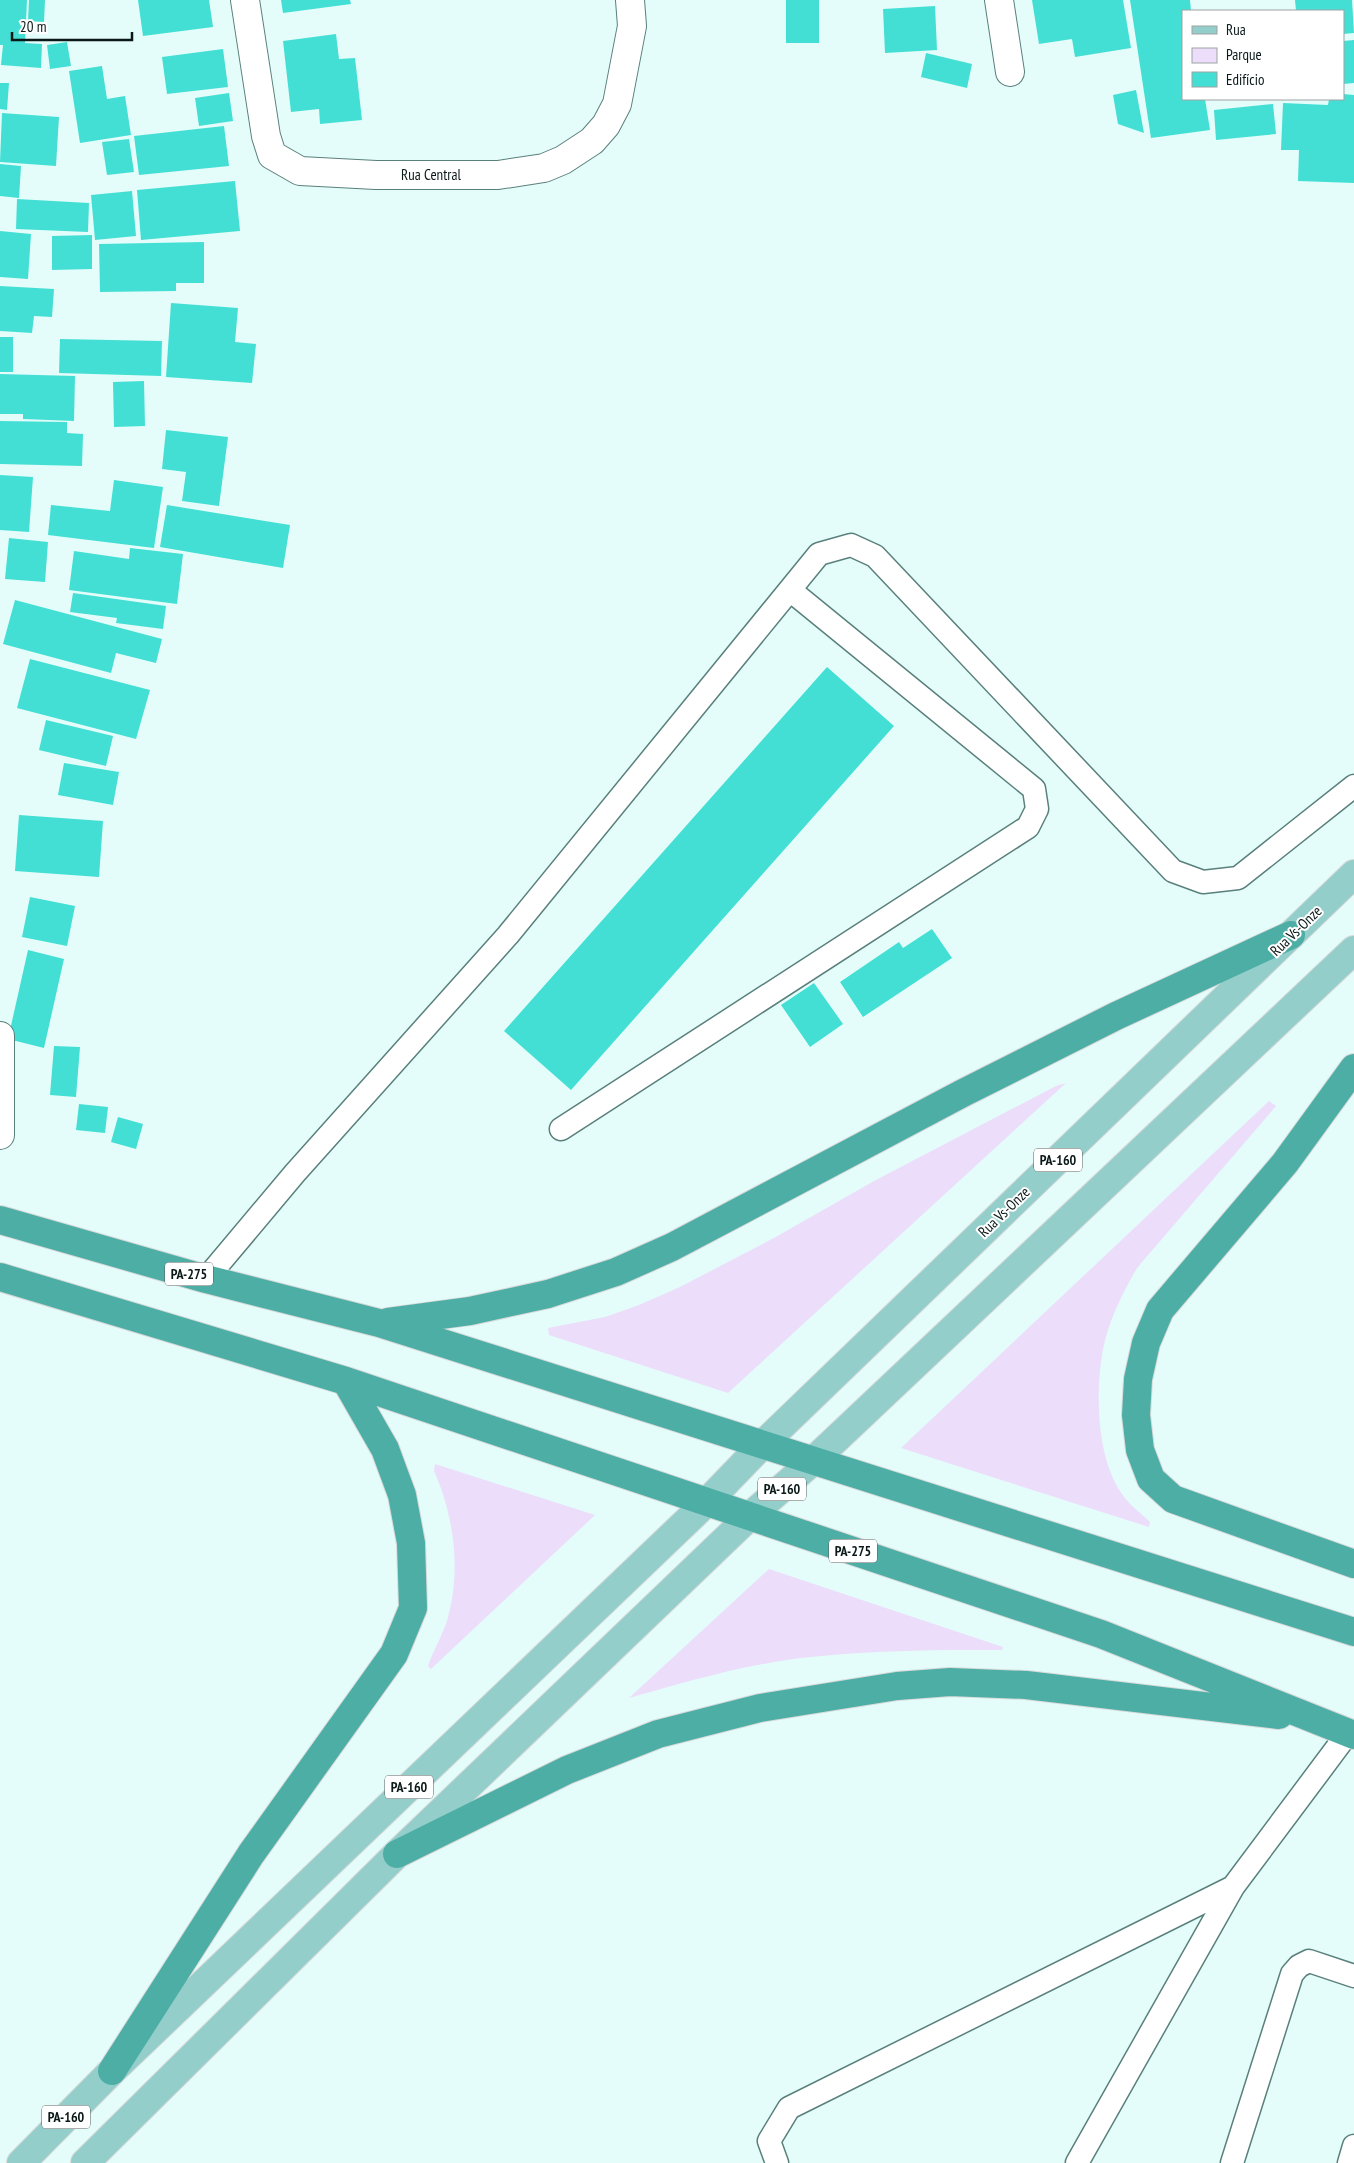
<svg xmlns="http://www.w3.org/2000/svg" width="1354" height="2163" font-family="'PT Sans Narrow',sans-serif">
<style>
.green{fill:#ecddfa}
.building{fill:#44dfd4}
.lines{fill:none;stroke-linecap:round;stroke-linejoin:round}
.lane-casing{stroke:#59807c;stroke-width:25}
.street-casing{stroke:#59807c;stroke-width:30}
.primary-casing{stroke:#d8dada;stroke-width:30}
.highway-casing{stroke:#d8dada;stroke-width:30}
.lane{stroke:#fff;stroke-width:22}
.street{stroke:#fff;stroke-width:28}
.primary{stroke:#94ceca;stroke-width:28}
.highway{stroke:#4daea6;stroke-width:28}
.labels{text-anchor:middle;stroke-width:4;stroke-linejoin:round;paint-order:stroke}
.shield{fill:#fff;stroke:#545e5d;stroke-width:1}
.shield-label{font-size:14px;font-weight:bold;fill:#0a1918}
.street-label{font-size:15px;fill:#0a1918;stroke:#fff}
</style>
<rect width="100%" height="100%" fill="#e4fdfa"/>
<path class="green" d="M1066,1083L728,1393L549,1335L548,1328L605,1317L639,1305L680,1287L774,1238L874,1181L1056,1086Z
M1269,1101L1276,1106L1137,1268C1122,1294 1109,1320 1103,1349C1095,1393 1096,1462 1125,1498C1132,1507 1142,1514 1150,1522L1149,1527L901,1448Z
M435,1464L595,1515L431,1669L428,1666C434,1648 445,1632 449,1613C461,1567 453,1513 434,1471Z
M769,1569L1003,1647L1002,1650C938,1650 875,1650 811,1657C750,1663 689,1681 629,1698Z"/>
<path class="building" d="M0,0H27L25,43L42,44L41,68L1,65L3,45H0Z
M29,0H45L44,22L28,21Z
M138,0H209L213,27L143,36Z
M281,0H350L351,4L283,13Z
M786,0H819V43H786Z
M1032,0H1123L1131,48L1075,57L1072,39L1039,44Z
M1130,0H1190L1191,11H1183V99H1205L1210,130L1151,138Z
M1295,0H1352L1354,33L1343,34V11H1296Z
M935,6L937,50L885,53L883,9Z
M336,34L339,59L355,58L362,120L320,124L319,109L291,112L283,41Z
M1354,40V83L1343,84V41Z
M67,42L71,66L50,69L47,45Z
M223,49L228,87L167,94L162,57Z
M926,53L972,64L967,88L921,77Z
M102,66L107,99L125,96L131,135L80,143L69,71Z
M0,83H9L7,110L0,109Z
M1136,90L1144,133L1118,124L1113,95Z
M229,93L233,121L199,126L195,98Z
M1343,94L1354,95V183L1298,181L1299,150H1281L1283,103L1328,105L1329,99H1343Z
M1273,104L1276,134L1216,140L1214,110Z
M2,113L59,117L56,166L0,162Z
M224,126L229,166L139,175L134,136Z
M129,139L134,172L107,175L102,142Z
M0,164L21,166L19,198L0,196Z
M235,181L240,231L141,240L137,190Z
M132,191L136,236L95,240L91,195Z
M17,199L89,203L88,232L16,229Z
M0,231L31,234L28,279L0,277Z
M92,235V269L52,270V236Z
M204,242V283H176V291L100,292L99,244Z
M0,286L54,289L52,317L34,316L32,333L0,331Z
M171,303L238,308L235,342L256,344L252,383L166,377Z
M0,337H13V372H0Z
M60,339L162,341L161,376L59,373Z
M0,374L75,376L74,421L23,419V414H0Z
M144,381L145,426L114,427L113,382Z
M0,421L67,422V433L83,434L82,466L0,464Z
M166,430L228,437L219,506L182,501L186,472L162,469Z
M0,475L33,477L29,532L0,530Z
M114,480L163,487L154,548L48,535L51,505L110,511Z
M167,505L290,525L283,568L160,547Z
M9,538L48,542L45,582L5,579Z
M130,548L183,554L177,604L69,590L74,551L129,559Z
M73,593L166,606L163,629L116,623L117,618L70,612Z
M15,600L162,639L156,663L116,653L111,673L3,644Z
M30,659L150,690L136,739L17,708Z
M827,667L894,726L571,1090L504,1031Z
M46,720L113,736L106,766L39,750Z
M64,763L119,772L113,805L58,795Z
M19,815L103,821L99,877L15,871Z
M30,897L75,906L67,946L22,937Z
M932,929L952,958L863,1017L840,982L899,942L903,948Z
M28,950L64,959L44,1048L8,1039Z
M814,983L843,1024L810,1047L781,1005Z
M54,1046L80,1047L76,1097L50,1095Z
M79,1104L108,1107L105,1133L76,1130Z
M118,1117L143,1124L136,1149L111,1142Z"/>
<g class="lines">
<g class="lane-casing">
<path id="lane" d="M561,1129L1028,827L1037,809L1034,789L790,590
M206,1279L295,1173L508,935L819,554L851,545L875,556L1173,871L1203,882L1238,878L1354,786
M777,2163L769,2141L789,2108L1233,1887
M1077,2163L1233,1887L1348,1733
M1232,2163L1292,1974L1299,1966L1309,1961L1354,1976
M1349,2163L1354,2146"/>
</g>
<g class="street-casing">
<path id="street" d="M245,0L266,136L272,155L300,171L376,175H498L544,168L563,160L592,141L606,125L617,104L632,26L630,0
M999,0L1010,72
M0,1036V1135"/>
</g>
<g class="primary-casing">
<path id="primary" d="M21,2163L112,2071L707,1502L762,1445L1354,874
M85,2163L397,1854L750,1516L813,1461L1354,950"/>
</g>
<g class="highway-casing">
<path id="highway" d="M1354,1068L1285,1163L1160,1310L1146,1343L1138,1379L1136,1415L1140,1450L1151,1479L1173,1499L1354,1564
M0,1220L206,1279L379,1323L1354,1632
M0,1277L346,1381L1101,1634L1354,1735
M388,1322L470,1311L548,1294L616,1272L672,1247L963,1093L1116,1016L1291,935
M397,1854L567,1770L658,1734L760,1708L897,1686L950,1682L1026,1685L1279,1715
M112,2071L251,1854L394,1654L413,1608L411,1543L402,1495L385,1449L346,1381"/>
</g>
<use href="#lane" class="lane"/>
<use href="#street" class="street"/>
<use href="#primary" class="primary"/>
<use href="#highway" class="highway"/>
</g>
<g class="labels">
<g class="shield">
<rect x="1034" y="1148.5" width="48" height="23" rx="4"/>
<rect x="165" y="1262.5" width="48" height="23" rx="4"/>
<rect x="758" y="1477.5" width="48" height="23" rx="4"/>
<rect x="829" y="1539.5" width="48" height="23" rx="4"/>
<rect x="385" y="1775.5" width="48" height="23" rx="4"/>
<rect x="42" y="2105.5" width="48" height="23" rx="4"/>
</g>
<g class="shield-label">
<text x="1058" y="1165">PA-160</text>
<text x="189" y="1279">PA-275</text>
<text x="782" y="1494">PA-160</text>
<text x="853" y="1556">PA-275</text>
<text x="409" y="1792">PA-160</text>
<text x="66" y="2122">PA-160</text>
</g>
<g class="street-label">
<text x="431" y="180">Rua Central</text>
<text transform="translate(1296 931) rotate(-44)" y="5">Rua Vs-Onze</text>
<text transform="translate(1004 1212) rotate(-44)" y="5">Rua Vs-Onze</text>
</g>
</g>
<rect x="1182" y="10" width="162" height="90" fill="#ffffff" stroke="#9da3a3"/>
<rect x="1192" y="26" width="25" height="8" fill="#94ceca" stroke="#9da3a3"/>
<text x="1226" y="35" font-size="15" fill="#0a1918">Rua</text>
<rect x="1192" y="48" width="25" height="15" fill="#ecddfa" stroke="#9da3a3"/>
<text x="1226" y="60" font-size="15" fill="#0a1918">Parque</text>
<rect x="1192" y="72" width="25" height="15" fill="#44dfd4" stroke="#9da3a3"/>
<text x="1226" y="85" font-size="15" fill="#0a1918">Edifício</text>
<path d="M12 32v8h120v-8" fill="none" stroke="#0a1918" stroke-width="2.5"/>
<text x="20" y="32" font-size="15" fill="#0a1918" stroke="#ffffff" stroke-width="4" paint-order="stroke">20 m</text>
</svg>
